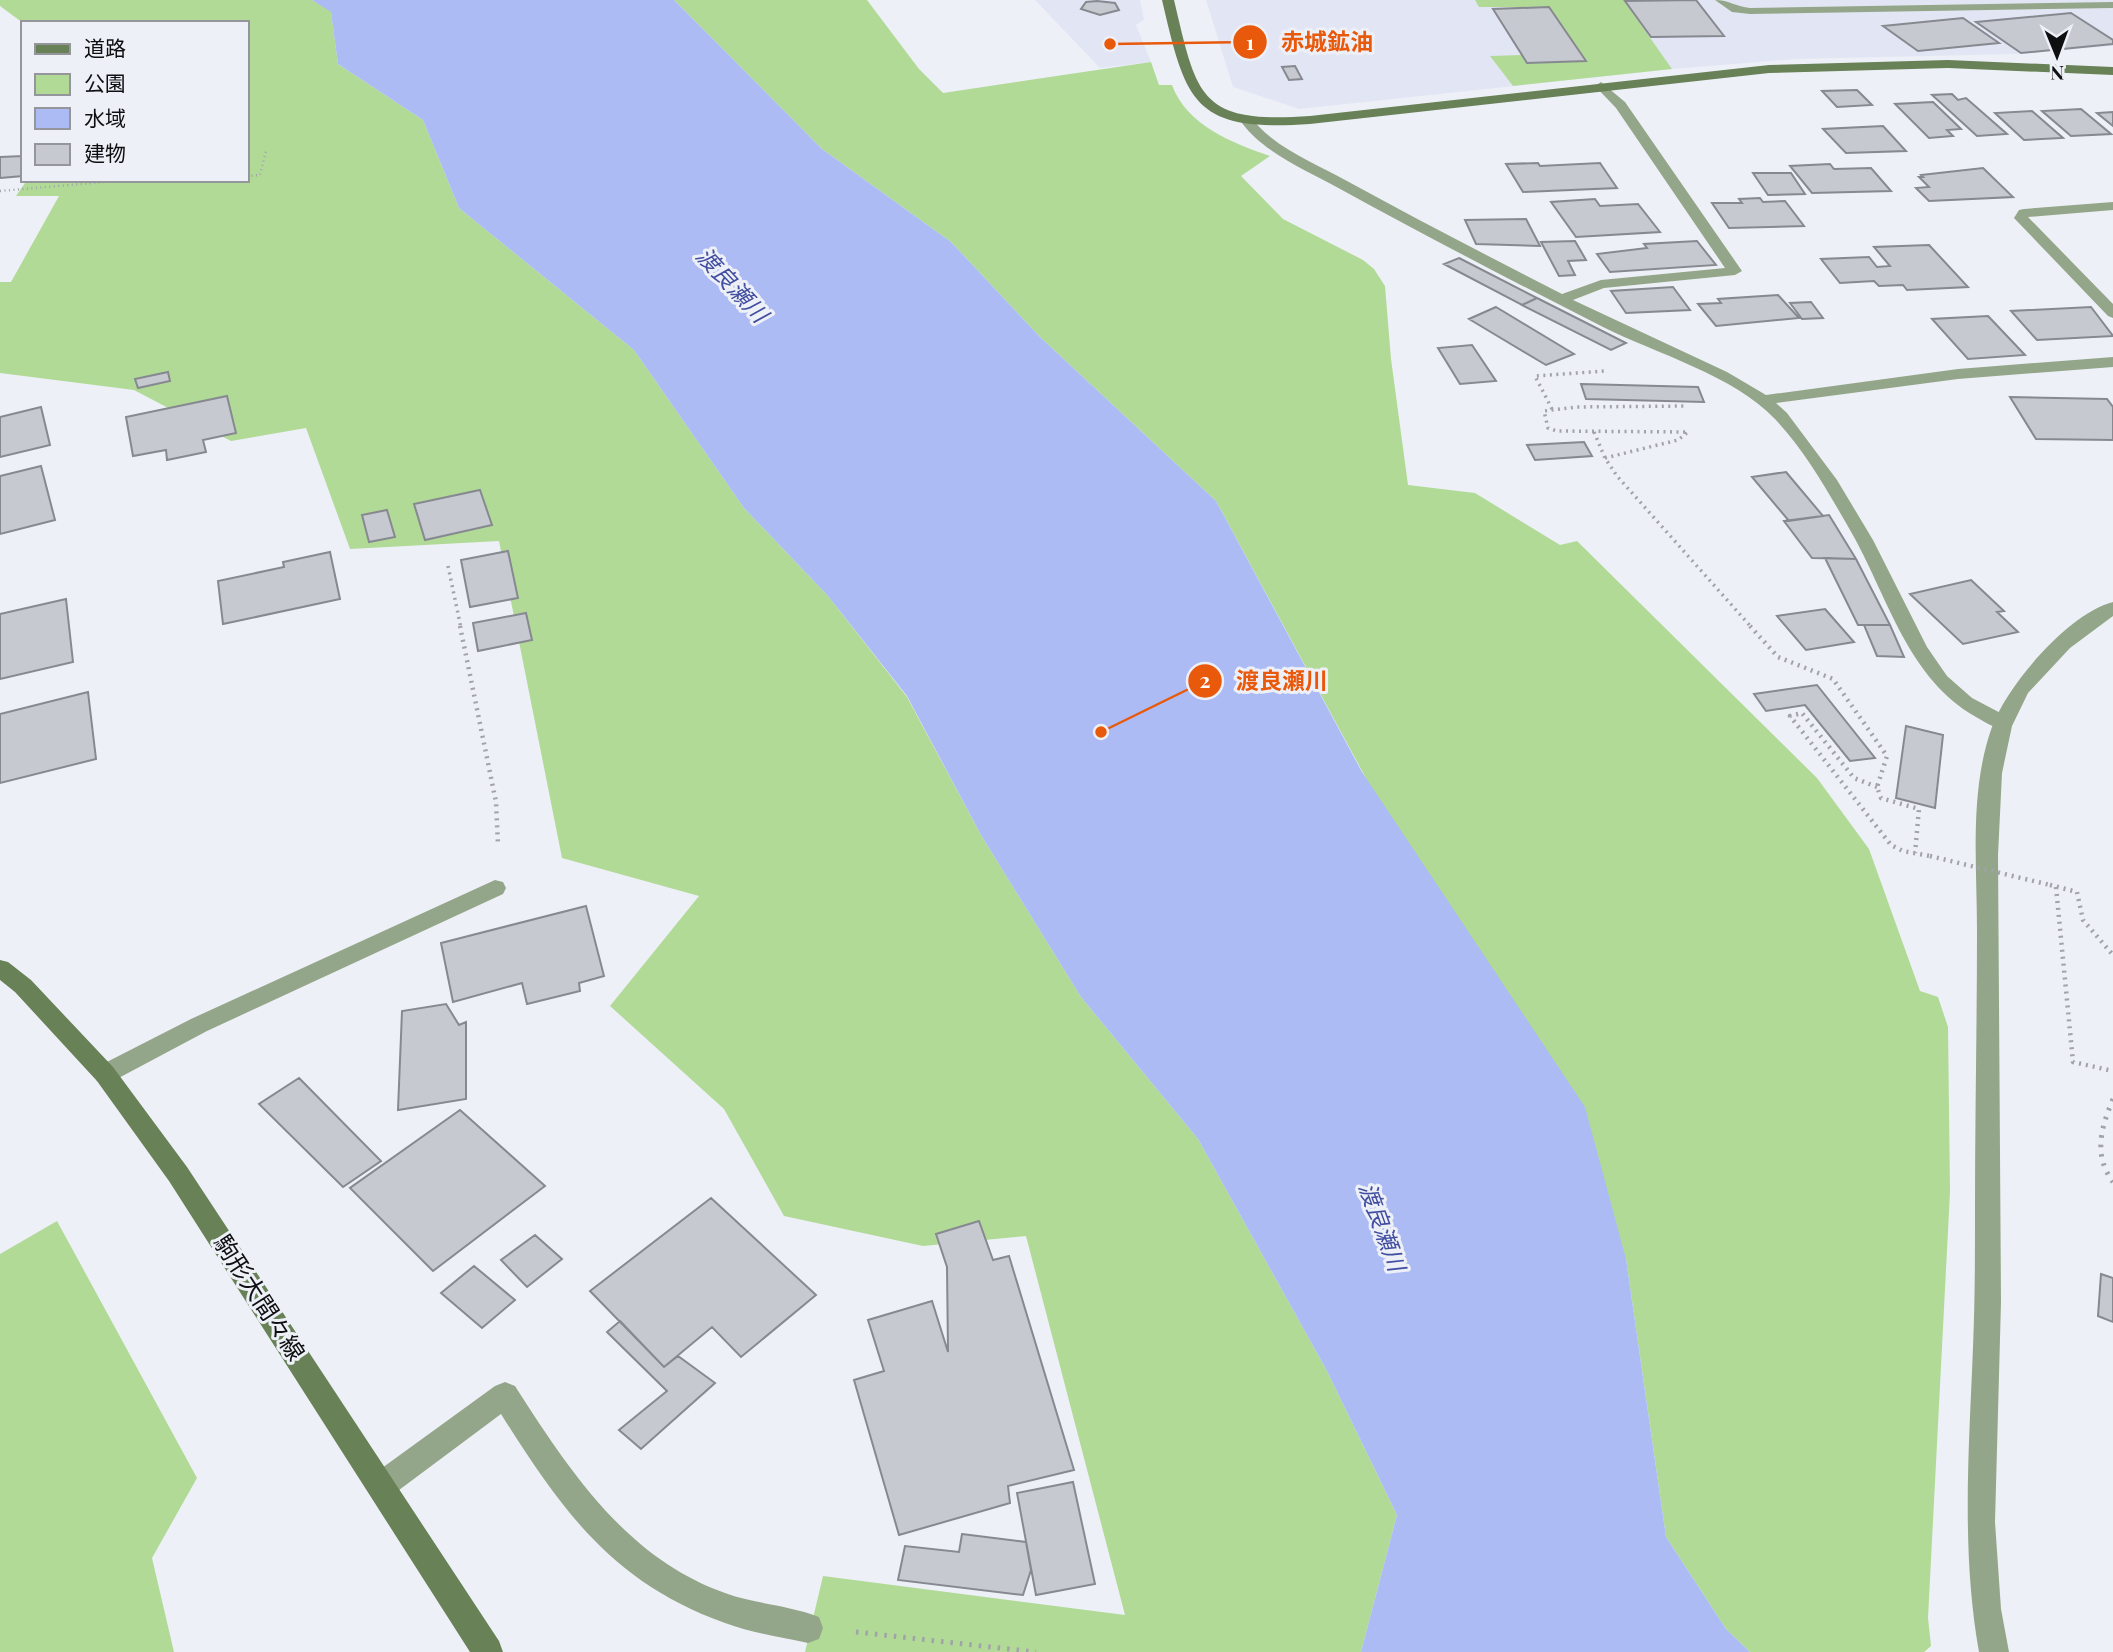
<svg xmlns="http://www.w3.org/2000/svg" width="2113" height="1652" font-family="'Playfair Display','Noto Sans JP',serif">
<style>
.built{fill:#e2e6f4}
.green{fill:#b1da97}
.water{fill:#acbbf4}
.building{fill:#c7c9d0;stroke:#878990;stroke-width:2}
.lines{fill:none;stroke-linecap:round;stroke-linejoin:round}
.path-far3{stroke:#a1a3a8;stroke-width:2.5;stroke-dasharray:1 3.5;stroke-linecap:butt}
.path-far2{stroke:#a1a3a8;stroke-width:3.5;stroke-dasharray:2 4.5;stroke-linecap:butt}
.path-far1{stroke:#a1a3a8;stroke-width:4.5;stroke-dasharray:2 5;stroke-linecap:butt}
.path{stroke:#a1a3a8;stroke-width:5;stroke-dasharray:2.5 7;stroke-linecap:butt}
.lane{fill:#94a689;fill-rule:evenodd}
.street{fill:#94a689;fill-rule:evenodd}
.secondary{fill:#688157;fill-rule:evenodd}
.path-bridge{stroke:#a1a3a8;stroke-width:4.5;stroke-dasharray:2 5;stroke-linecap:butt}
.labels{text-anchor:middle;stroke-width:6;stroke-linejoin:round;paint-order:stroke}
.water-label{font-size:23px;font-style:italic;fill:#414ea1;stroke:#eef0f7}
.near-street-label{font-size:24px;fill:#0e0f11;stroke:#eef0f7}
.leader{fill:none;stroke:#e8590c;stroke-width:2.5}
.callout-dot{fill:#e8590c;stroke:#eef0f7;stroke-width:2.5}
.mark-label{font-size:21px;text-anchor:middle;font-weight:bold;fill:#fff}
.callout-label{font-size:23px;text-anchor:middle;font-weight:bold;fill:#e8590c;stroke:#eef0f7;stroke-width:6;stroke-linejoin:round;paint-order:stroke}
</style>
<rect width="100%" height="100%" fill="#eef0f7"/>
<path class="built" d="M1035,0H1140L1144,20L1136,25L1151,62L1100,68Z
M1206,0H2113V46L2015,54L1797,59L1672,69L1299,109L1233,87Z"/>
<path class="green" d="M0,0H312L331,11L338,64L423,120L459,208L634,350L744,508L828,596L907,697L981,835L1081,997L1198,1139L1327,1371L1397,1515L1361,1652H805L823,1576L1125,1615L1026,1236L923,1246L784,1216L724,1109L610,1006L699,896L562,858L499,541L350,549L306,428L231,441L134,390L0,373V282H11L59,196H16L27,180H247V23H23L0,6Z
M674,0H867L919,69L943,93L1151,62L1159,85H1172C1187,126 1233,143 1270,156L1241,176L1283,219L1363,260L1374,269L1385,286L1391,359L1408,485L1475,493L1560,545L1577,541L1817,778L1869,849L1920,991L1938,997L1948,1027L1950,1192L1928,1618L1931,1646L1924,1652H1750L1726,1629L1666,1537L1626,1259L1216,501L1040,337L951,242L822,149Z
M1475,0H1669L1625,2L1672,69L1513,86L1490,56L1522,55L1527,63L1585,60L1549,7H1479Z
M57,1221L197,1478L152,1558L174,1652H0V1254Z"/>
<path class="water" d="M312,0H674L822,149L951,242L1040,337L1216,501L1362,772L1585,1107L1626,1259L1666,1537L1726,1629L1750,1652H1361L1397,1515L1327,1371L1198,1139L1081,997L981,835L907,696L828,596L744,508L634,350L459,208L423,120L338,64L331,12Z"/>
<path class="building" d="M1696,0L1724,36L1651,37L1625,1Z
M1097,1L1115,3L1119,10L1100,15L1081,9L1086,2Z
M1549,7L1586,61L1527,63L1493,9Z
M2071,13L2113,40V44L2021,53L1976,22Z
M1963,18L1999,43L1918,51L1883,26Z
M1295,66L1302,79L1289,80L1282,67Z
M1857,90L1872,105L1837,107L1822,91Z
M1952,94L1958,100L1966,98L2007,134L1977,136L1932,95Z
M1933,102L1961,129L1947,130L1953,136L1929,138L1895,104Z
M2081,109L2111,134L2071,136L2042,111Z
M2032,111L2063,138L2024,140L1995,113Z
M2113,112V126L2097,113Z
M1883,126L1906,151L1846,153L1823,129Z
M23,156V176L0,178V157Z
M1538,163L1540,166L1600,163L1617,188L1523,192L1506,164Z
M1830,164L1834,169L1871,168L1891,191L1812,193L1790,166Z
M1983,168L2013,197L1929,201L1916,188L1929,187L1919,177H1923L1921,175Z
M1753,173H1791L1805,194L1768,195Z
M1760,198L1763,202L1785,201L1804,226L1729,228L1712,203H1742L1739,199Z
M1595,199L1600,206L1638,204L1660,232L1576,237L1551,202Z
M1526,219L1540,246L1476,244L1465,220Z
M1575,241L1586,260L1568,261L1575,275L1559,276L1541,242Z
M1697,241L1716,265L1610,272L1597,254L1647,248L1644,244Z
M1929,245L1968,287L1907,290L1903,285L1879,286L1874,281L1840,283L1821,259L1869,257L1877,267L1890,266L1874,247Z
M1459,258L1537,298L1522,305L1444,264Z
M1673,287L1690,310L1626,313L1611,291Z
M1778,295L1799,318L1716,326L1698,304L1721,303L1718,299Z
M1537,298L1626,343L1611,350L1522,305Z
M1811,302L1823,318L1802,319L1790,303Z
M1496,307L1574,354L1546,365L1469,319Z
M2091,307L2113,336L2037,340L2011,311Z
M1988,316L2025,355L1968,359L1932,319Z
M1472,345L1496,381L1460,384L1438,348Z
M168,372L170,381L138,388L135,379Z
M1581,384L1698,387L1704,402L1586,399Z
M227,396L236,433L203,440L206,452L167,460L166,450L133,456L126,417Z
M2010,397L2107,399L2113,407V440L2036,439Z
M41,407L50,445L0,457V417Z
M1584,442L1592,456L1535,460L1527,445Z
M41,466L55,520L0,534V476Z
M1786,472L1823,516L1789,521L1752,477Z
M480,490L492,525L425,540L414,504Z
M387,510L395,537L369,542L362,515Z
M1829,515L1856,559L1812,558L1784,521Z
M508,551L518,598L470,607L461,560Z
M330,552L340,599L223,624L218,581L284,567L283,562Z
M1825,558L1856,559L1890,625H1858Z
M1971,580L2004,611L1997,612L2018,632L1963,644L1910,594Z
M66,599L73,662L0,679V614Z
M1825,609L1854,642L1806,650L1777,616Z
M526,613L532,640L478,651L473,623Z
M1864,625H1890L1904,657L1877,656Z
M1817,685L1875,758L1850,761L1805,705L1766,711L1754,694Z
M88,692L96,759L0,783V714Z
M1906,726L1943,735L1935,808L1896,798Z
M586,906L604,976L579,983L580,991L527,1004L522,983L453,1002L441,943Z
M446,1004L459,1025L466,1022V1099L398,1110L402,1011Z
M299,1078L381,1161L343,1187L259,1104Z
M460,1110L545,1186L433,1271L350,1188Z
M711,1198L816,1295L741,1357L712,1327L664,1367L590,1291Z
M979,1221L993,1260L1009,1256L1074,1470L1008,1486L1010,1503L899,1535L854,1380L884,1371L868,1320L932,1301L948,1352L947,1267L936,1234Z
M535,1235L562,1259L527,1287L501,1260Z
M474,1266L515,1300L482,1328L441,1293Z
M2101,1274L2113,1278V1322L2098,1316Z
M620,1321L664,1367L678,1356L715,1383L641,1449L619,1430L667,1391L607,1332Z
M1073,1482L1095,1584L1036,1595L1017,1493Z
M962,1534L1026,1542L1031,1570L1023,1595L898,1580L905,1546L959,1552Z"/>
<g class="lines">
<path class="path-far3" d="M247,176L260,175L266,151
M0,191L127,180"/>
<path class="path-far2" d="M1552,409L1535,376L1605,371
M1594,432L1605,458L1617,476L1752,628
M1605,458L1678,440L1688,432L1557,431L1548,428L1544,411L1576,407L1687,406
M448,566L461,628"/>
<path class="path-far1" d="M460,626L496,802L498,845
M1750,626L1778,657L1833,679L1887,756L1877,787L1881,798L1919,809L1915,853
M1877,787L1854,778L1802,713L1790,716L1891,845L1903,851L1930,856
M2050,885L2077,892L2083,920L2113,955
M2056,887L2073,1062L2113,1071"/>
<path class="path" d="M2113,1099C2101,1128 2093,1155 2113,1182
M856,1632L1036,1652"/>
<path class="lane" d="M1715,0C1729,0 1737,7 1750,8L2113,2V8L1750,14L1732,12Z
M1601,82L1625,102L1742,271L1735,275L1604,288L1573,300L1727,372L1766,395L1958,369L2113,357V367L1958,379L1776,403L1787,413L1837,480L1873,540L1927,647L1947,676L1972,698L2010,718L2013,723L2010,728C1997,731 1987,723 1976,717C1909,679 1889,601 1854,537C1831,497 1807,453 1775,419C1733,375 1657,354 1603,327C1516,283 1428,237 1342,190C1307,170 1262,153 1239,119L1245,115L1250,116C1272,147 1315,163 1347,181C1418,220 1490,257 1562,294L1601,280L1725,268L1616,108L1595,86Z
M2113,202V210L2028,217L2113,304V318L2108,316L2014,218L2019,210L2024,209Z
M495,880L503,882L506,888L503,894L207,1031L113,1081L105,1083L97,1081L93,1074L97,1067L191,1019Z
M505,1382L515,1386C569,1470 626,1558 725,1593C755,1604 789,1605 819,1617L823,1628L819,1639L808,1643C780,1637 752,1633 725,1623C613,1583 562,1511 501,1414L391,1496L381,1500L371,1496L367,1486L371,1476L495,1386Z"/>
<path class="street" d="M2113,602V616L2070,648L2028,693L2012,726L2002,773L1998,855L2001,1302L1995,1522L2001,1609L2009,1652H1979C1961,1550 1969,1450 1973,1347C1975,1301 1975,1255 1975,1209C1975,1116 1977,1023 1977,931C1977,864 1969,791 1992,727C2007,685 2069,613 2113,602Z"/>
<path class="secondary" d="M1162,0H1174C1197,97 1199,124 1310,116L1769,65L1948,60L2113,67V75L1948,68L1769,73L1310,124C1193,132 1186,103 1162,0Z
M0,960L8,962L31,980L113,1067L187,1167L499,1641L503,1652H470L169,1181L97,1081L15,992L0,980Z"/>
<path class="path-bridge" d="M1930,856L2050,885"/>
</g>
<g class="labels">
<g class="water-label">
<text transform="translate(732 285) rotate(47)" y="8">渡良瀬川</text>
<text transform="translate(1382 1227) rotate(70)" y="8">渡良瀬川</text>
</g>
<g class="near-street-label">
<text transform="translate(259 1298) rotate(57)" y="8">駒形大間々線</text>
</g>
</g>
<path class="leader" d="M1110 44L1250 42M1101 732L1205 681"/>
<g class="callout-dot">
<circle cx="1110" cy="44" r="7"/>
<circle cx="1101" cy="732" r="7"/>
<circle cx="1250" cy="42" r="18"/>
<circle cx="1205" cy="681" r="18"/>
</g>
<g class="mark-label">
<text x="1250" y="50">1</text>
<text x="1205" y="688">2</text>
</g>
<g class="callout-label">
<text x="1327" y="50">赤城鉱油</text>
<text x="1282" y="689">渡良瀬川</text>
</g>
<rect x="21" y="21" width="228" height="161" fill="#eef0f7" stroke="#94969b" stroke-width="2"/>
<rect x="35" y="44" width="35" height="10" fill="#688157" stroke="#94969b" stroke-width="2"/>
<text x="84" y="56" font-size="21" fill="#0e0f11">道路</text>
<rect x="35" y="74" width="35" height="21" fill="#b1da97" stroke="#94969b" stroke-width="2"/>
<text x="84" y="91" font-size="21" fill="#0e0f11">公園</text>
<rect x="35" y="108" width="35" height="21" fill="#acbbf4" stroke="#94969b" stroke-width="2"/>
<text x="84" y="126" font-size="21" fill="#0e0f11">水域</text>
<rect x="35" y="144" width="35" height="21" fill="#c7c9d0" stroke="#94969b" stroke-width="2"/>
<text x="84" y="161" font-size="21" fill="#0e0f11">建物</text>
<g transform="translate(2057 56) rotate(179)" stroke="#eef0f7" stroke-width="5" paint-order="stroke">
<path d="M0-5L12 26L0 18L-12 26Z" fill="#0e0f11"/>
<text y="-10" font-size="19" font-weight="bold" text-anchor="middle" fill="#0e0f11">N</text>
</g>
</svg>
